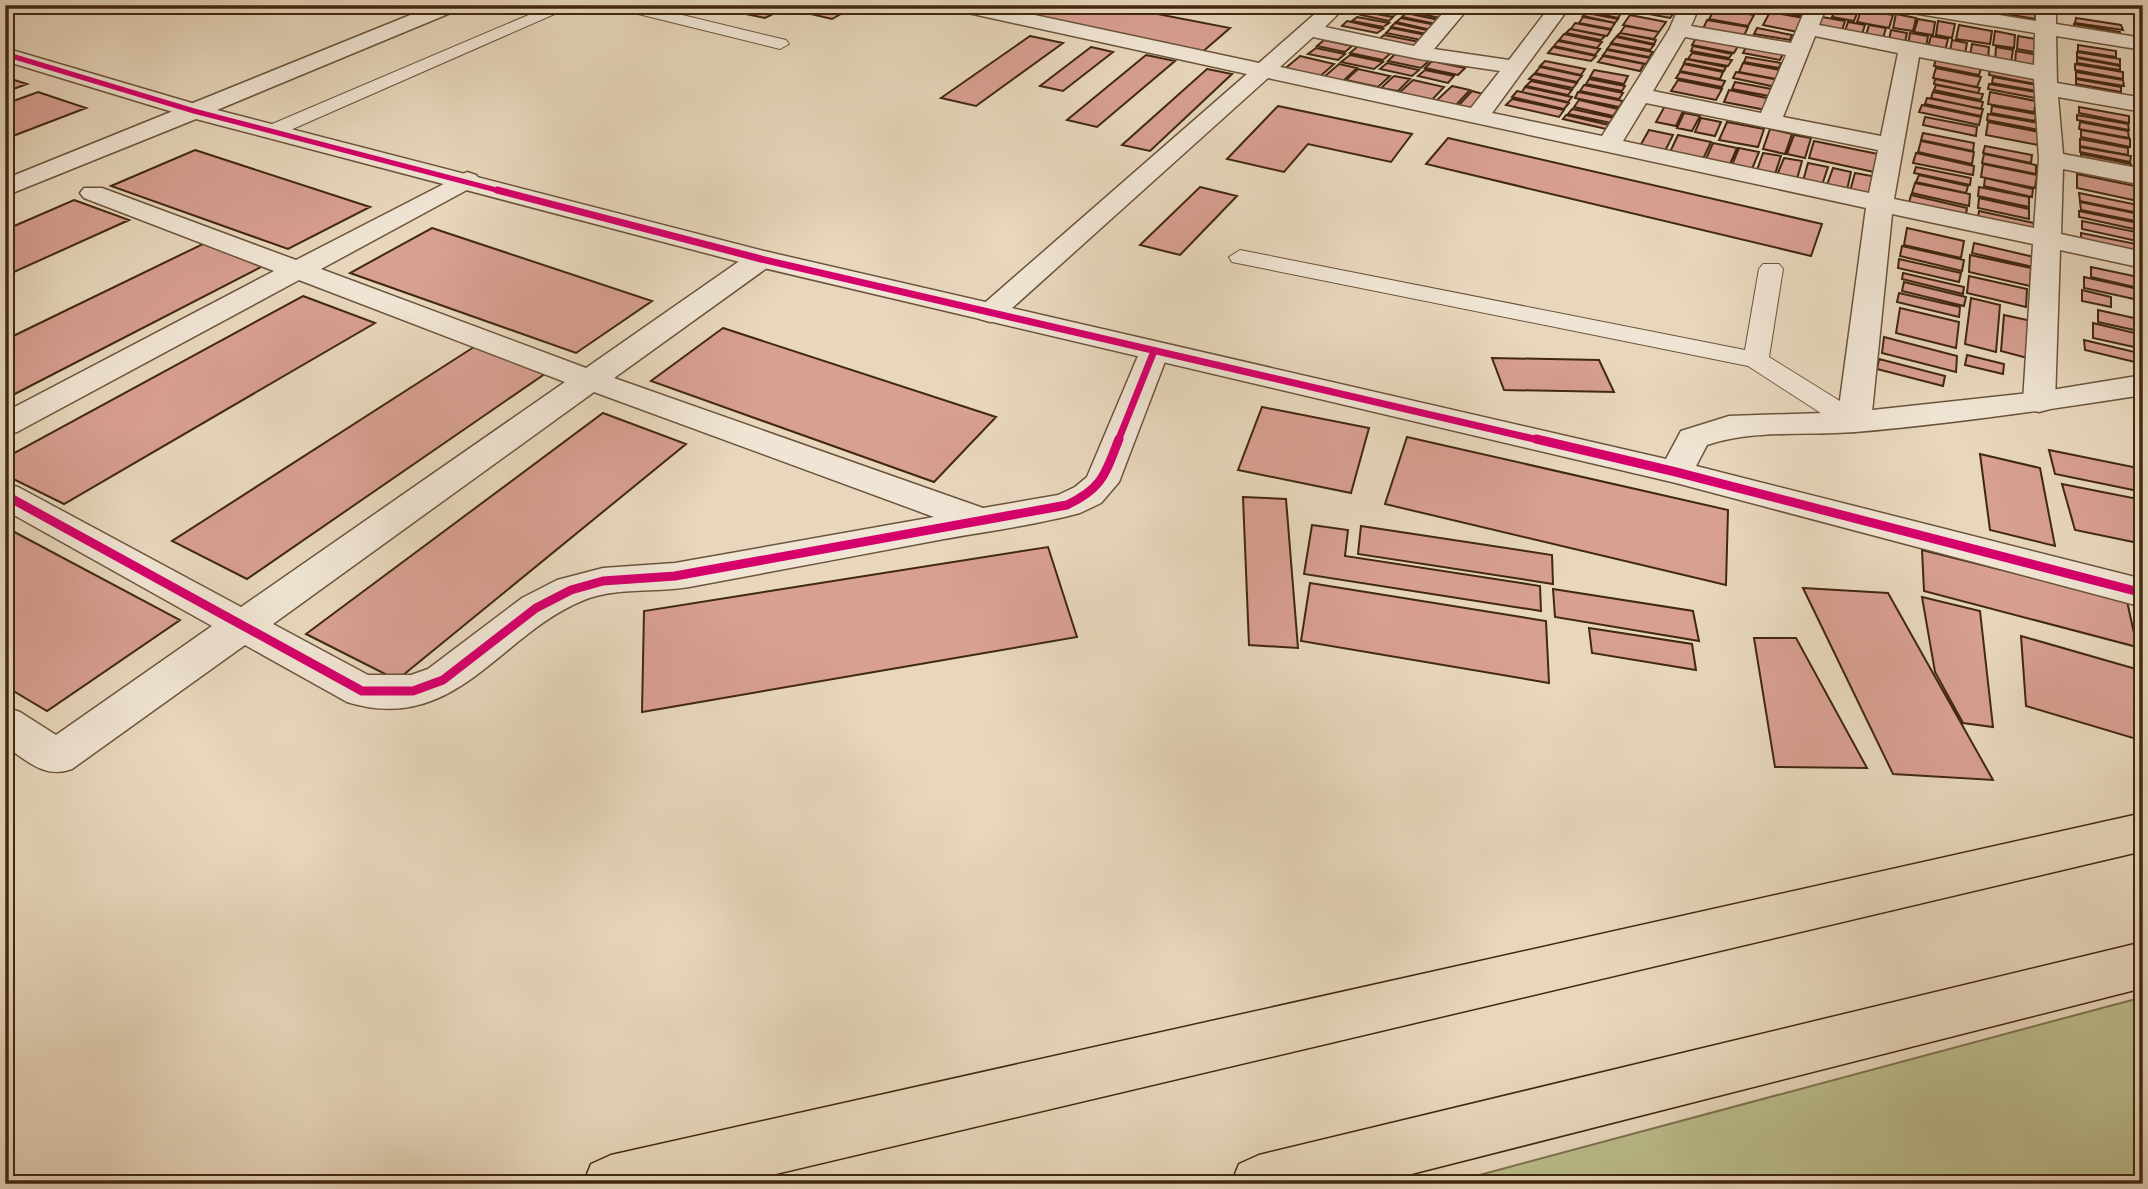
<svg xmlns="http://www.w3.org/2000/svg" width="2148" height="1189" font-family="'Sorts Mill Goudy',serif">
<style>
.green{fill:#bbbd8d;stroke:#7e724e;stroke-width:2}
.building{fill:#d89f93;stroke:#412810;stroke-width:2}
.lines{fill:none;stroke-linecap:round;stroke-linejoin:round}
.service-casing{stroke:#6b543b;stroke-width:2}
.minor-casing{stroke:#6b543b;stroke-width:3}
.tertiary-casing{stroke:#6b543b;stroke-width:3}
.primary-casing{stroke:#412810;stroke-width:3}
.service{fill:#f0e5d4;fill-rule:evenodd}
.minor{fill:#f0e5d4;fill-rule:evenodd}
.tertiary{fill:#f0e5d4;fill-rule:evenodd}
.primary{fill:#e8d7bd;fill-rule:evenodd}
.cycleway-far2-casing{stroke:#f0e5d4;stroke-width:8}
.cycleway-far1-casing{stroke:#f0e5d4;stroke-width:10}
.cycleway-casing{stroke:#f0e5d4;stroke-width:13}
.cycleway-far2{stroke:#d6006c;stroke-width:5}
.cycleway-far1{stroke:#d6006c;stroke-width:7}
.cycleway{stroke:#d6006c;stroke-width:9}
</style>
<rect width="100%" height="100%" fill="#e8d7bd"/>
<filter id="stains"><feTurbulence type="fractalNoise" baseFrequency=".00286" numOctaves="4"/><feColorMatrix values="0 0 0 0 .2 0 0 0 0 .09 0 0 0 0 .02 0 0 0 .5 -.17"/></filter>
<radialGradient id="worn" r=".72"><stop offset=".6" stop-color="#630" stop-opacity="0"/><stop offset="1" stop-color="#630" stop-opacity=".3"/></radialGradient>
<path class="green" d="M2143,997V1184H1446Z"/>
<path class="building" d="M857,5L832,19L785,8L765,18L736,12L744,7L738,5Z
M1021,5H1111L1230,28L1200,54L1006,15Z
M1372,5L1400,11L1395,15L1366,9Z
M1430,5L1449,9L1445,13L1411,6Z
M1718,5H1737L1756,8L1753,14L1716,8Z
M1767,5L1805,12L1803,16L1766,10Z
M1837,5L1859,8L1854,21L1832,17Z
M2038,5L2037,13L1993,6V5Z
M1585,6L1621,13L1618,18L1581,10Z
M1637,6L1674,13L1670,18L1633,11Z
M1410,7L1446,14L1440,18L1406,11Z
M1994,8L2035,14V19L1994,12Z
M1715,9L1754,15L1748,26L1709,19Z
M1861,10L1893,15L1889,28L1857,22Z
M1365,12L1393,17L1389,21L1361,15Z
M1770,12L1804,18L1798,32L1763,25Z
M1406,13L1439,20L1436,24L1402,17Z
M1587,13L1618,19L1615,23L1583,16Z
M1896,14L1916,18L1913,31L1893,28Z
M1630,15L1666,22L1659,32L1623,25Z
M1357,17L1389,23L1383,27L1352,21Z
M1583,17L1615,23L1611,29L1579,23Z
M1822,17L1845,21L1842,30L1818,26Z
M1401,18L1436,25L1431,30L1396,22Z
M2076,18L2121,25L2123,30L2075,23Z
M1918,19L1935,22L1933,35L1914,32Z
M1707,20L1748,27L1743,38L1702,31Z
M1347,21L1383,29L1377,33L1342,26Z
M1938,21L1955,24L1952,38L1936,35Z
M1848,22L1865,25L1862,34L1845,31Z
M1395,23L1431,31L1427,34L1391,27Z
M1575,23L1611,30L1607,36L1571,29Z
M2074,24L2120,32L2121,38L2074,30Z
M1869,25L1886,28L1883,38L1866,35Z
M1959,25L1992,31L1990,44L1956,39Z
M1625,26L1659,32L1654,39L1620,33Z
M1391,28L1426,35L1421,40L1386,33Z
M1757,28L1792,35L1790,40L1754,34Z
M1570,29L1605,36L1601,40L1566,33Z
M1891,30L1907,33L1905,42L1889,40Z
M1995,31L2015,35L2014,48L1993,45Z
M1620,33L1656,40L1654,44L1617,36Z
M1910,33L1928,36L1926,47L1908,44Z
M1564,34L1602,42L1597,48L1559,40Z
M1384,35L1420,42L1413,48L1377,41Z
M1030,36L1063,43L976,106L941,98Z
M1931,36L1948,39L1945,51L1928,48Z
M2018,36L2035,39L2034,52L2017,49Z
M1616,37L1654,45L1650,50L1611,43Z
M1696,38L1738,46L1734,53L1692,45Z
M1324,40L1352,46L1345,52L1317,46Z
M1952,40L1967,43L1965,54L1950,52Z
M1558,41L1600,49L1595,55L1554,46Z
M1748,43L1785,50L1780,60L1743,53Z
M1611,44L1653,52L1649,57L1607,49Z
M1972,44L1989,47L1988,59L1970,56Z
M2078,45L2116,51V57L2078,51Z
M1358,46L1391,53L1383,60L1350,53Z
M1693,46L1732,54L1729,58L1691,51Z
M1091,47L1113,52L1063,91L1040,86Z
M1553,47L1596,56L1591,61L1548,53Z
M1996,47L2013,50L2011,63L1995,61Z
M1316,48L1345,54L1338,60L1308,54Z
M1607,50L1650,58L1646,64L1603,55Z
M2016,51L2038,55L2037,67L2015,63Z
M2077,52L2120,59V65L2077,57Z
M1396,53L1430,60L1421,68L1388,61Z
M1692,53L1732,60L1728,66L1688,59Z
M1146,55L1175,61L1097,127L1067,120Z
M1350,55L1383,62L1374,69L1341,62Z
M1300,56L1334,64L1316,80L1281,72Z
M1603,56L1644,64L1640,71L1598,62Z
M1746,57L1781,63L1779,68L1744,62Z
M2077,58L2120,66V70L2077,63Z
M1686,59L1726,67L1724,71L1684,63Z
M1936,59L1981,68L1979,75L1934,66Z
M1432,61L1465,68L1458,75L1425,68Z
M1545,61L1585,69L1581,75L1540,66Z
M1387,63L1419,70L1412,76L1380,69Z
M1743,63L1780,70L1776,79L1739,72Z
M1339,64L1357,68L1343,81L1324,77Z
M1684,64L1723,72L1720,79L1680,71Z
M2075,64L2123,72V79L2075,70Z
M1540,67L1582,76L1577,82L1535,73Z
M1936,68L1981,77L1977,87L1933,78Z
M1207,69L1232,74L1150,151L1122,145Z
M1358,69L1390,76L1378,87L1346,80Z
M1425,70L1454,76L1448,83L1418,76Z
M1594,70L1628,76L1624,84L1590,77Z
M1990,70L2041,80L2040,85L1989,75Z
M1680,72L1725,81L1722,87L1676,78Z
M1736,72L1779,80L1776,87L1733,78Z
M2076,72L2123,80L2124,86L2076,78Z
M1534,74L1577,83L1573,88L1529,79Z
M1394,76L1410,79L1398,91L1381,88Z
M5,77L27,84L5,92Z
M1993,77L2037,85V91L1992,83Z
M1589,79L1625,86L1622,91L1586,84Z
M1935,79L1980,88L1978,93L1934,84Z
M2076,79L2121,87V92L2076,84Z
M1413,80L1444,87L1430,102L1398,94Z
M1678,80L1722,89L1716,100L1671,91Z
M1531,81L1572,90L1568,95L1526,86Z
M1735,82L1772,89L1769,96L1732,89Z
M1989,84L2036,92L2035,98L1988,89Z
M1584,85L1623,93L1619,99L1580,91Z
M1936,85L1983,94L1981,100L1934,90Z
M1452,86L1470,90L1455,106L1436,101Z
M1525,87L1572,97L1568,102L1522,92Z
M1729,90L1771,99L1766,110L1724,102Z
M1472,91L1487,95L1473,110L1458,106Z
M1517,91L1569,103L1564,109L1512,97Z
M38,92L86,108L5,139V104Z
M1578,92L1623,101L1619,107L1575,98Z
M1933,92L1983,102L1981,109L1931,98Z
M1990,92L2036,101L2034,112L1988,104Z
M1927,98L1983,109L1981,116L1925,104Z
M1512,99L1564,110L1559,117L1506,105Z
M1579,100L1618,109L1613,116L1574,107Z
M1666,104L1685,107L1676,126L1656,122Z
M1922,105L1981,117L1979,125L1919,112Z
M1278,106L1412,134L1391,162L1308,144L1284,172L1227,159Z
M1992,106L2036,114L2035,121L1991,113Z
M2079,107L2129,116V123L2079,113Z
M1572,109L1614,118L1611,123L1568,114Z
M1684,113L1700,116L1692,131L1677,128Z
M1988,114L2039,123V130L1987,120Z
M1566,115L1609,125L1606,129L1563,119Z
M2077,115L2128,124L2129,130L2077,120Z
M1925,117L1977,127L1976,136L1923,125Z
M1701,118L1721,122L1715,136L1695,132Z
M1727,122L1764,129L1758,147L1719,140Z
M1988,122L2039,132L2038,145L1986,135Z
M2080,122L2128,131L2129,138L2079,129Z
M1770,129L1792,134L1785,154L1763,149Z
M1649,130L1673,135L1665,151L1640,146Z
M2081,130L2130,139V147L2081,137Z
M1923,133L1974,143L1973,151L1921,140Z
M1678,135L1711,142L1703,159L1670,152Z
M1794,135L1811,138L1805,158L1787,154Z
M1448,138L1822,224L1811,256L1426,164Z
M2080,139L2128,148V155L2080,146Z
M1814,141L1878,154L1874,172L1809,158Z
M1921,141L1974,152L1972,164L1918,152Z
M1713,143L1737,148L1730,164L1706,159Z
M1985,146L2032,155L2031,163L1983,153Z
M2080,147L2131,156L2130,162L2080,152Z
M1739,148L1759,152L1752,169L1732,165Z
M195,150L370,207L288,249L111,186Z
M1763,153L1781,156L1775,174L1757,170Z
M1916,153L1974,166L1973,175L1913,163Z
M1984,154L2036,165V174L1982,163Z
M2081,154L2131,164L2132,171L2081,161Z
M1784,158L1802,161L1797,179L1777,175Z
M1808,163L1828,167L1822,185L1803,181Z
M1983,164L2037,175L2035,188L1981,177Z
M1916,167L1971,178L1970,185L1914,173Z
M1833,168L1851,172L1847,190L1827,185Z
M1855,173L1877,177L1873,196L1850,191Z
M2077,174L2140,187L2142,202L2077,188Z
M1919,175L1968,186L1966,193L1916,182Z
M1985,178L2033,189L2032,197L1984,186Z
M1915,183L1970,194L1969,206L1912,193Z
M1200,187L1237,196L1180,255L1140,245Z
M1979,187L2029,197V207L1978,196Z
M2079,193L2143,206V214L2080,201Z
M1911,195L1967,208L1965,221L1908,208Z
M1979,198L2029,209V219L1978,208Z
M74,200L129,220L5,276V230Z
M2080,202L2139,214L2140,222L2081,210Z
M1979,211L2034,223L2033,234L1977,222Z
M2079,211L2143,224V231L2079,217Z
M2082,221L2136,232L2137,241L2082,229Z
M432,228L652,301L576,353L350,273Z
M1907,228L1964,241L1961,258L1904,245Z
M2081,233L2141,245L2142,254L2081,241Z
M207,242L267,264L5,399V340Z
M1974,243L2034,257L2033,267L1972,253Z
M1902,246L1964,260L1962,271L1900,256Z
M1970,255L2031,268L2030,286L1969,272Z
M1899,259L1961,273L1959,282L1898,268Z
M2091,267L2143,278V289L2091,277Z
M1903,273L1964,287L1963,294L1902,279Z
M1969,276L2027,289L2026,307L1967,293Z
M2084,277L2143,290V301L2084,288Z
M1904,282L1966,297L1964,306L1902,291Z
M2082,290L2111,297V307L2082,301Z
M1899,293L1960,307L1959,317L1897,302Z
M303,296L375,323L64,504L5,475V458Z
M1971,298L2000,305L1996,352L1965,344Z
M1900,308L1959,322L1956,348L1896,333Z
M2098,310L2143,320V332L2098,322Z
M2004,315L2036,322L2035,360L2001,351Z
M2093,323L2143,335V349L2093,338Z
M723,328L996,417L934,482L651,381Z
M1884,337L1957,356L1956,372L1882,353Z
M2084,340L2143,354V364L2085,350Z
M477,345L549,371L247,579L172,541Z
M1967,355L2004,364L2003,374L1965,365Z
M1492,358L1599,360L1614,392L1504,390Z
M1879,359L1945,376L1943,386L1877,369Z
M1262,407L1369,428L1351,493L1238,470Z
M603,413L686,444L397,680L306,634Z
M1407,437L1728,510L1726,585L1385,504Z
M2049,450L2143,469V492L2055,474Z
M1980,454L2040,468L2055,546L1990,530Z
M2062,484L2143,500V544L2075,530Z
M1243,497L1286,499L1298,648L1249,645Z
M1312,525L1348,530L1345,556L1540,586L1541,611L1304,574Z
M1361,526L1552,555L1553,584L1358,554Z
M5,527L180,620L47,711L5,686Z
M1048,547L1077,637L642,712L644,611Z
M1922,550L2127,601L2137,647L1924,591Z
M1310,583L1546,621L1549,683L1301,641Z
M1803,588L1888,593L1993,780L1893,774Z
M1553,589L1693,611L1699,641L1555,617Z
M1922,597L1980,611L1993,727L1963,723L1935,672Z
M1589,628L1692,644L1696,670L1592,653Z
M2021,636L2143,671V741L2026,706Z
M1754,638H1796L1867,768L1775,767Z"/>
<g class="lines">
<g class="service-casing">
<path id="service" d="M552,5H575L279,135L272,137L262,131L265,127Z
M612,5H641L786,40L789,44L780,49L614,8Z
M1240,250L1745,350L1759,269L1763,264H1779L1783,269L1769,357L1864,416L1868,422L1864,428H1844L1748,366L1232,262L1229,257Z"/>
</g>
<g class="minor-casing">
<path id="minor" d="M949,5H988L1259,63L1325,5H1347L1325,27L1414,46L1450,5H1471L1434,49L1509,60L1551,5H1571L1492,113L1602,136L1669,30L1680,5H1700L1691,26L1791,43L1807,5H1827L1819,25L2034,65L2035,33L1900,11L1890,5H1939L2036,21V5H2056V24L2143,38V50L2056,36L2057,83L2143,98V112L2058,97L2063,154L2143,169V185L2063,169L2061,234L2143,252V268L2060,250L2055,402L2050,409L2039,412L2028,409L2023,402L2033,244L1892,214L1871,422L1866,429L1854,432L1842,429L1837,422L1866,208L1268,78L1000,319L990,322L980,319L975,313L980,307L1247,74L959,11ZM1815,36L1898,53L1881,136L1783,117ZM1313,37L1419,59L1500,71L1471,108L1280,67ZM1685,37L1786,55L1761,113L1653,91ZM1919,57L2034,79L2039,159L2034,228L1894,199ZM1646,103L1878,150L1869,193L1623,141Z
M5,48L202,106L206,111L202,116H186L5,61Z
M467,172L476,175L480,180L476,185L321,269L586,368L751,253L761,251L771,253L775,259L771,265L614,378L983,508L1058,495L1075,487L1087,477L1143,344L1154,342L1165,344L1169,351L1119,482L1101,503L1080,513C1036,525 989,531 944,539C859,555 774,571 689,587C655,593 616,587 584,600C499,634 456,736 347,702L245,645L72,769C44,779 28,761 5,746V707L20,712L56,735L212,626L5,510V484L18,487L241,607L565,382L299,280L17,432L5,435V412L274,271L84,198L80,193L84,188H102L296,260ZM594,392L934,517L675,563L603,568L557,580L522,598L428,669L411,675H368L273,624Z"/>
</g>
<g class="tertiary-casing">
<path id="tertiary" d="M435,5H463L460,9L217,110L764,251L1666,459L1681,431L1729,416L1854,412L2039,392L2143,375V395C2047,410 1952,424 1855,432C1806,436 1754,429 1707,445L1696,466L2143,579V607L1676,483L751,265L196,119L5,196V179Z"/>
</g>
<g class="primary-casing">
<path id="primary" d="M2143,813V851L733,1184H583L591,1164L611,1155Z
M2143,942V988L1372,1184H1231L1239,1164L1259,1155Z"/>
</g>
<use href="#service" class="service"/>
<use href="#minor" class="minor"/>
<use href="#tertiary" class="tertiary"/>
<use href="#primary" class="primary"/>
<g class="cycleway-far2-casing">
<path id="cycleway-far2" d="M5,54L194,111L504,192"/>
</g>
<g class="cycleway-far1-casing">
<path id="cycleway-far1" d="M497,190L761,259L1543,441
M1118,441L1154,351"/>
</g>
<g class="cycleway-casing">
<path id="cycleway" d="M1536,439L1676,472L2143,593
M5,495L362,691H413L443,680L536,608L571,590L603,581L675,576L1067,505C1103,488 1105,474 1119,439"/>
</g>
<use href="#cycleway-far2" class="cycleway-far2"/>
<use href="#cycleway-far1" class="cycleway-far1"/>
<use href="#cycleway" class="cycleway"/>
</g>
<rect width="2148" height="1189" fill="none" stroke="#e8d7bd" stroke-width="28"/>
<rect x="7" y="7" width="2134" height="1175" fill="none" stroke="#412810" stroke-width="3.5"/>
<rect x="14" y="14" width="2120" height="1161" fill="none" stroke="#412810" stroke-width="2"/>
<rect width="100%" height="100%" filter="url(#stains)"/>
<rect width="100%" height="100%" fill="url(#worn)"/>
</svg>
